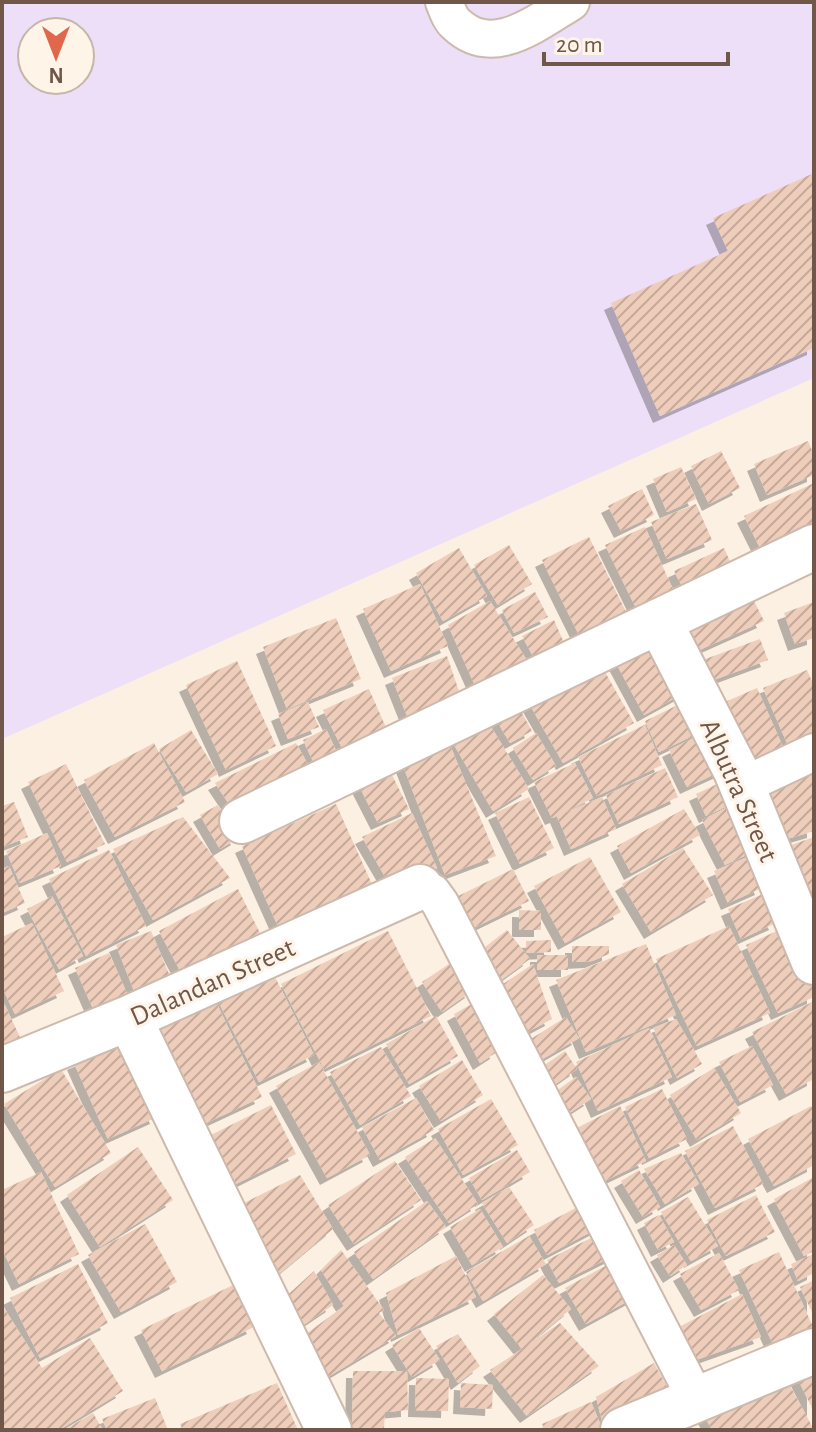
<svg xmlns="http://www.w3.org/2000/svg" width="816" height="1432" font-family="'Alegreya Sans',sans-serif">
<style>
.education{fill:#eddff7;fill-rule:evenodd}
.building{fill:url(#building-hatch);filter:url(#shadow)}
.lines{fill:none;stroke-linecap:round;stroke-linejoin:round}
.service-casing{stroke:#cdbaac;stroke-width:40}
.minor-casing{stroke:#cdbaac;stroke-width:48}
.service{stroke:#fff;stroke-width:36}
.minor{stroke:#fff;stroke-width:44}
.labels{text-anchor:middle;stroke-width:6;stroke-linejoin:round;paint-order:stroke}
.street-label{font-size:28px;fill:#71564a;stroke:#fef4e7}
</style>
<defs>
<pattern id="building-hatch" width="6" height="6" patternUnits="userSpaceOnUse" patternTransform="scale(2)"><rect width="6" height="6" fill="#efcdbb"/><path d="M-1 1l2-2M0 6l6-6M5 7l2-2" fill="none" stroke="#c6a99a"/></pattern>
<filter id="shadow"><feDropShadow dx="-7" dy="7" stdDeviation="0" flood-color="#0004"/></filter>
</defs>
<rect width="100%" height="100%" fill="#fbf0e2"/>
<path class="education" d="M2,2H814V378L2,739ZM32,32H80V80H32Z"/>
<path class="building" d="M814,173V348L660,416L611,303L728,251L713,218Z
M808,441L814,455V475L767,495L754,464Z
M721,451L740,488L709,504L691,466Z
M681,467L696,499L667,512L653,479Z
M814,483V534L764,556L744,516Z
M642,489L654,515L621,531L608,506Z
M696,504L712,540L667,559L651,522Z
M645,527L679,603L642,620L605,545Z
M589,537L632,624L584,645L542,560Z
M509,545L532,584L498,605L474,565Z
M459,548L487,596L443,621L416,573Z
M724,548L736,575L689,599L674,571Z
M420,584L448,646L391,671L363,609Z
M535,592L548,617L514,633L502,610Z
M753,599L764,621L695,652L685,630Z
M490,601L536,675L481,699L448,625Z
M814,602V638L795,644L784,613Z
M336,618L361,679L287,709L263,647Z
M554,620L568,652L539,667L522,636Z
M663,638L691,689L644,715L616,663Z
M760,639L768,660L708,682L700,661Z
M447,656L464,706L413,731L392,678Z
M237,661L276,746L226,770L186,685Z
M601,665L634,723L563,763L530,705Z
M807,670L814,686V750L794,759L763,688Z
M757,688L789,761L748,778L716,706Z
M369,689L392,741L349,762L323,710Z
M692,698L707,729L659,752L645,721Z
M308,702L319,727L288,739L278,714Z
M517,704L532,731L510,743L494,716Z
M485,717L529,789L493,811L450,738Z
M645,725L662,765L597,796L578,757Z
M326,729L344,768L321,778L303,740Z
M191,730L218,774L186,792L159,749Z
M706,732L724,770L687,787L669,750Z
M536,733L556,766L533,780L513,748Z
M154,743L185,802L115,837L84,780Z
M296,743L316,779L239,819L215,783Z
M449,743L496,856L445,875L399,755Z
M385,761L409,809L378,823L354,776Z
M575,763L593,798L562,814L602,797L616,829L571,849L557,816L552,818L534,782Z
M66,764L105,844L67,862L28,782Z
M814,765V831L773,843L750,787Z
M665,768L678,797L619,824L606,795Z
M730,778L740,800L706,816L696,794Z
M529,797L554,848L520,864L495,813Z
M14,802L28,837L2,847V806Z
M336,804L375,891L281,933L242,846Z
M734,804L757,850L725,865L702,820Z
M218,805L238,838L220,849L200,815Z
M684,809L700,835L631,873L617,846Z
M412,813L437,868L394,892L362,837Z
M183,817L230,878L153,920L113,849Z
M47,833L61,866L20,883L6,851Z
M814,837V919L777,850Z
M683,848L713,895L651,932L622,884Z
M109,850L146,926L86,956L49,879Z
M590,857L621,912L565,943L534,886Z
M748,857L762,888L728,903L714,871Z
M9,866L25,903L2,913V869Z
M513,869L529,901L459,935L444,903Z
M238,889L263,939L185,980L159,931Z
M763,894L776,923L741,939L728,909Z
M52,896L83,956L59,969L27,909Z
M519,910L541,911V930H519Z
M32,923L64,991L15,1014L2,987V937Z
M729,926L770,1013L697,1046L656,959Z
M788,926L814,984V997L778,1013L746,945Z
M507,930L530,959L497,983L475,955Z
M151,931L172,981L136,996L116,945Z
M388,931L431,1016L324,1069L281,984Z
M551,940V952L526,953V941Z
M646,944L676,1015L586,1052L556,980Z
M572,946H609V954L592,961L572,962Z
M109,953L129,998L95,1013L75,968Z
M537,955H568V970H537Z
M452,962L472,991L442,1012L422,982Z
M533,964L552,1019L516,1038L491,992Z
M270,967L314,1055L259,1082L215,995Z
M212,994L262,1097L189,1131L139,1029Z
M2,999L26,1050L2,1061Z
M479,1000L497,1052L480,1063L454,1014Z
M812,1002L814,1006V1079L786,1094L752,1032Z
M436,1016L458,1056L409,1084L386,1044Z
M566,1017L579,1038L532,1065L518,1047Z
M676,1019L702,1064L677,1078L653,1028Z
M649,1028L672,1077L598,1111L576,1062Z
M124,1042L157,1117L108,1139L74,1063Z
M752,1046L773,1085L740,1102L719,1062Z
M381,1047L411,1096L360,1125L330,1072Z
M565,1051L577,1069L543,1093L533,1073Z
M462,1060L483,1095L441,1121L419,1086Z
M319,1062L370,1155L327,1178L276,1086Z
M714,1068L741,1113L697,1140L670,1095Z
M61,1069L111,1153L55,1187L4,1104Z
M576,1077L591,1099L560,1119L545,1099Z
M662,1089L687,1139L649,1158L625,1107Z
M416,1098L434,1130L380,1160L362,1127Z
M491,1099L518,1145L463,1175L438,1129Z
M271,1105L296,1154L222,1191L197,1142Z
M620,1106L646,1161L594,1186L565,1134Z
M811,1106L814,1112V1165L774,1186L748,1139Z
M733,1126L763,1184L715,1208L685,1151Z
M435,1138L478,1204L449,1223L405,1157Z
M138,1147L173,1200L100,1247L67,1195Z
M517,1150L530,1172L482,1200L469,1178Z
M681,1153L699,1184L665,1204L644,1169Z
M395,1161L421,1200L354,1244L328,1205Z
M639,1170L660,1207L643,1217L621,1181Z
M41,1172L79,1254L19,1284L2,1249V1190Z
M300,1175L333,1229L274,1278L226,1212Z
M814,1177V1251L804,1256L774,1199Z
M509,1187L534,1225L507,1243L482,1203Z
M756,1195L775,1232L726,1256L707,1220Z
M688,1197L718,1246L691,1261L661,1212Z
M427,1201L446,1227L373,1279L354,1252Z
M587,1202L600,1227L547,1255L534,1230Z
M480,1209L503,1247L472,1265L450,1227Z
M659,1215L674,1242L658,1250L644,1223Z
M145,1224L177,1282L121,1312L88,1255Z
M603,1232L615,1255L559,1283L547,1260Z
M529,1236L546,1264L483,1301L466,1272Z
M674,1245L687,1265L670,1276L657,1255Z
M341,1250L384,1310L379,1313L396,1336L321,1381L291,1345L344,1306L321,1270Z
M779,1252L814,1329V1333L776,1351L739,1270Z
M719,1253L739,1290L701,1310L680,1274Z
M814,1254V1273L798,1281L791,1264Z
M456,1256L476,1297L398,1335L386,1293Z
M616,1260L637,1296L586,1324L565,1288Z
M78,1264L108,1323L40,1358L10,1298Z
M314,1271L333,1305L290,1334L272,1309Z
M543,1275L571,1309L526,1346L560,1323L599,1366L527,1416L490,1370L522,1349L494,1314Z
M814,1280V1316L800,1287Z
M233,1285L254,1327L162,1371L141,1330Z
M742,1294L761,1337L693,1361L677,1328Z
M2,1305L42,1368L90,1338L123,1391L59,1430H2Z
M419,1328L440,1360L412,1377L392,1345Z
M458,1334L480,1366L458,1383L436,1346Z
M814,1362V1412L794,1371Z
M654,1363L672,1396L604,1429L596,1397Z
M781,1369L813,1428L808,1430H712L702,1411Z
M353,1371H407L408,1410L385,1412L384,1429L352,1428Z
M416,1378L449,1379L448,1411L415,1410Z
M277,1383L298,1430H183L180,1424Z
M461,1383L493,1385L492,1409L460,1407Z
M155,1398L168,1430H107L102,1419Z
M591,1402L602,1428L596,1430H545L542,1424Z
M93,1413L103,1430H64Z"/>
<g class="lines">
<g class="service-casing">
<path id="service" d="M444,2C447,9 450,19 456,24C493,59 536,23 571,2
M742,786L814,752
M420,887L432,892L440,903L696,1399"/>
</g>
<g class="minor-casing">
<path id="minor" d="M659,621L736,771L814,962
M242,821L814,547
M129,1018L329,1430
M2,1070L129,1018L420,887
M623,1430L814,1351"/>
</g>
<use href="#service" class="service"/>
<use href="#minor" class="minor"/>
</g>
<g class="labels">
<g class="street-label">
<text transform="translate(740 790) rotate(66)" y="10">Albutra Street</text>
<text transform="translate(212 981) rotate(-24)" y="10">Dalandan Street</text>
</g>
</g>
<rect width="816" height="1432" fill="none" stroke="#71564a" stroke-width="8"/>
<g transform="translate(56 56) rotate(180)"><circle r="38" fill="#fef4e7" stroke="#c6b5a8" stroke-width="2"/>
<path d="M0-6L14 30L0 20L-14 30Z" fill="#e0674c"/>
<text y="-12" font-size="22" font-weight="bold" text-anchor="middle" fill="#71564a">N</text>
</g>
<path d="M544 52v12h184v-12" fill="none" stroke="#71564a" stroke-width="4"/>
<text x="556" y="52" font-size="24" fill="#71564a" stroke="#fef4e7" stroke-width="6" paint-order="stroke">20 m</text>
</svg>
